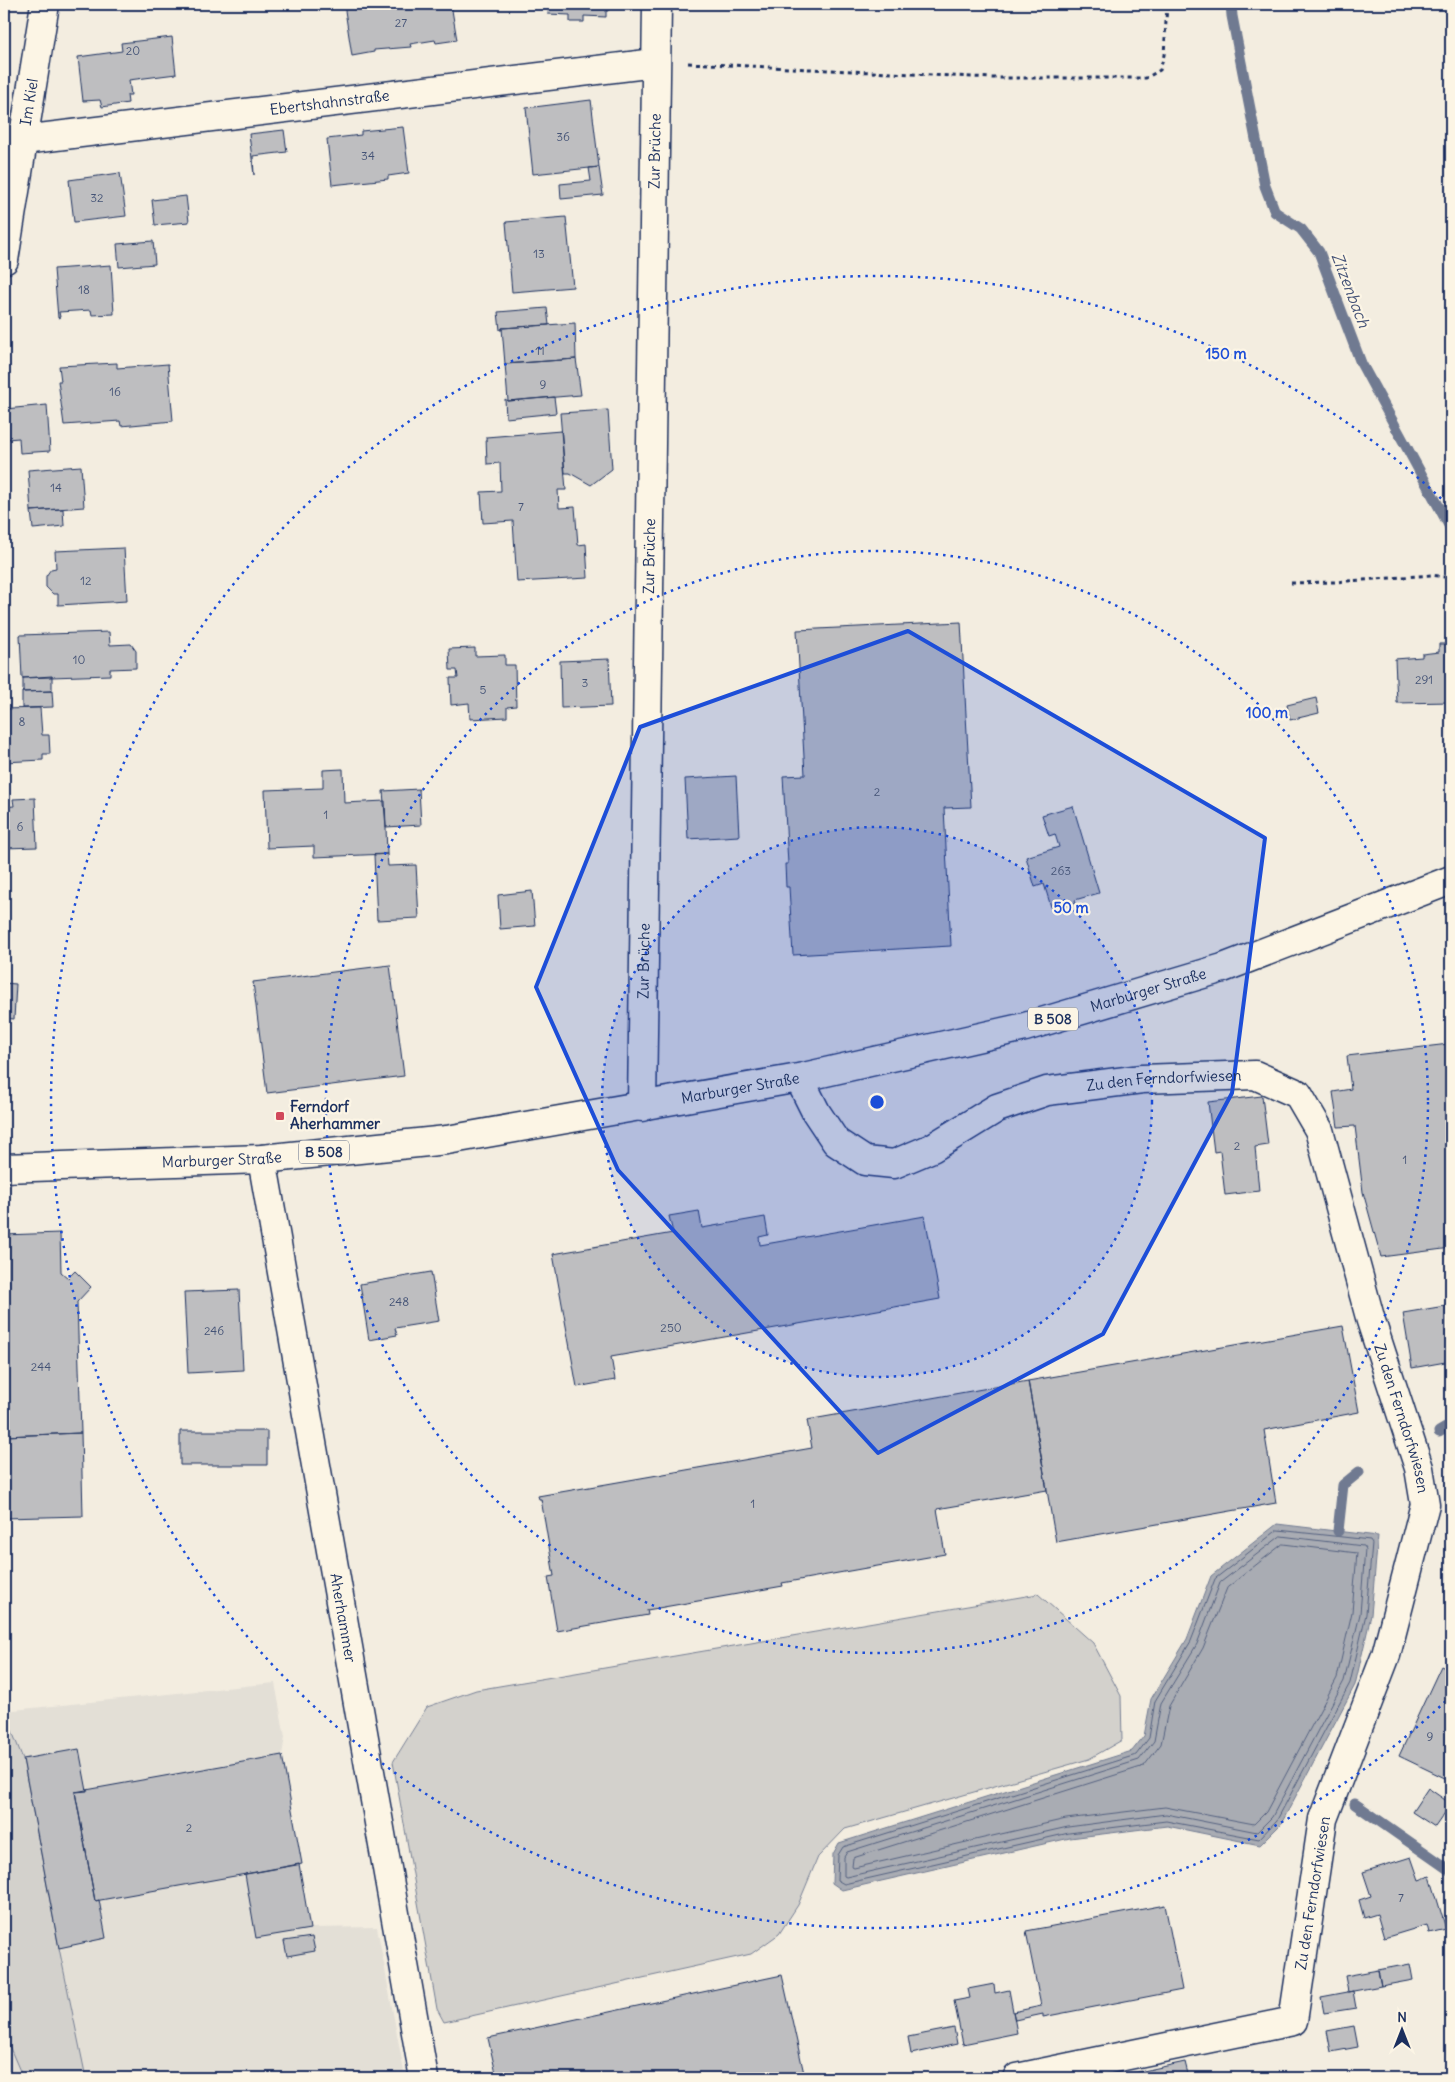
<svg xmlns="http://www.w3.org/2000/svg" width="1455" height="2082" font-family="Delius,sans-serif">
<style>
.built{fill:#e3dfd6}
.green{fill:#d3d1cc;stroke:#778095}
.water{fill:#a9acb3;stroke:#707a91}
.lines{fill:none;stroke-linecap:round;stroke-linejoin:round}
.shore{stroke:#546180;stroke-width:1}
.stream{stroke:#707a91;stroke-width:11}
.building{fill:#bebec0;stroke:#1b2f5e}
.street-casing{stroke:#1b2f5e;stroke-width:31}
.primary-casing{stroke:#1b2f5e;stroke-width:31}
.path{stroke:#1b2f5e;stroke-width:3;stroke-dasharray:4 4;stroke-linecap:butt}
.street{stroke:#fcf5e5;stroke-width:28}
.primary{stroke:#fcf5e5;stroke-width:28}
.marked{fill:#1d4ed8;fill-opacity:0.2;stroke:#1d4ed8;stroke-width:4;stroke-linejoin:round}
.ring{fill:none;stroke:#1d4ed8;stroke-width:2.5;stroke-dasharray:2.5 5}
.poi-dot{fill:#d1495b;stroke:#fcf5e5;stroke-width:2}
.labels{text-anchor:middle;stroke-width:4.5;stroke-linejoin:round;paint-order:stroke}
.number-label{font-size:12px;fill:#445376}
.shield{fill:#fcf5e5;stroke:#5e6a86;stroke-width:1}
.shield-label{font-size:14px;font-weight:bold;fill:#1b2f5e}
.street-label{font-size:15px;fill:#1b2f5e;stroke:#fcf5e5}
.poi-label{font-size:15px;font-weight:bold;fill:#1b2f5e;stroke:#fcf5e5;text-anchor:start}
.water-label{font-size:16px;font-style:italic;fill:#465478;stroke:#fcf5e5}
.centre{fill:#1d4ed8;stroke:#fcf5e5;stroke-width:2.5}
.ring-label{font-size:15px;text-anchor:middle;font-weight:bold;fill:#1d4ed8;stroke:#fcf5e5;stroke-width:4.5;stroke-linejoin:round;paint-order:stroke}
</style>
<rect width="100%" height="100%" fill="#f3ede0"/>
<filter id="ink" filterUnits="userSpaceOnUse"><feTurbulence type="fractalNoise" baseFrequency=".02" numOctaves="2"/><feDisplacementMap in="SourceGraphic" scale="10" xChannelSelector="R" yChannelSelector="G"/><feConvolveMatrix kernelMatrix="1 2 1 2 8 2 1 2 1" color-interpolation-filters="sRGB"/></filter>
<g filter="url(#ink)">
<path class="built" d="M275,1683L285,1737L282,1755L310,1928L377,1927L404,2072L368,2078H4V1711Z"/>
<path class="green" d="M1038,1594L1093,1643L1121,1696L1122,1740L1089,1759L845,1829L818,1857L798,1905L779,1934L751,1954L444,2022L437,2009L393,1762L427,1707L476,1690Z
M4,1711L23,1759L59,1948L86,2078H23L4,2034Z"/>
<path class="water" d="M1277,1524L1378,1536L1371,1615L1355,1685L1281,1824L1260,1845L1167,1826L1070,1838L842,1890L832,1883L833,1854L839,1843L1132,1751L1144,1736L1151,1699L1187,1639L1211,1576Z"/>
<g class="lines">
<path class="shore" d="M1278,1530L1370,1540L1372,1543L1366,1614L1350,1683L1277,1820L1259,1839L1166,1821L1069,1833L844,1884L837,1880L838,1855L843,1847L1136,1755L1149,1738L1155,1701L1191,1641L1215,1579Z
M1281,1536L1363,1546L1365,1549L1360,1614L1344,1681L1272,1817L1257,1832L1166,1814L1068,1827L846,1877L844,1876V1857L847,1852L1139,1760L1154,1741L1161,1703L1197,1644L1220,1583Z
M1283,1544L1357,1553L1352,1612L1337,1678L1266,1812L1254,1824L1165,1807L1066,1819L854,1868L852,1867L853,1858L1144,1766L1161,1744L1169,1706L1203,1648L1227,1588Z"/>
<path class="stream" d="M1231,4L1232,16L1265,186L1275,212L1301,229L1319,252L1361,363L1451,529
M1439,1432L1451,1425
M1338,1531L1343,1485L1359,1472
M1355,1804L1451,1871"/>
</g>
<path class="building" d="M344,4L347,5L451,4L457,40L436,43L435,40L410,44L411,47L374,50V52L352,56Z
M549,4H609L608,11H606V17L584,16V22H570V15L548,14Z
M172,37L176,74L129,80L131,95H127L128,103L102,107L100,100L83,101L78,57L122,51L121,43Z
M591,100L599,167L533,174L526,108Z
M403,127L409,173L388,176V179L332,185L327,139L361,135V131Z
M284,130L287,152L253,156L254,175L249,134Z
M599,167L603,195L561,199L560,184L591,181L589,168Z
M120,173L126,216L74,222L69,180Z
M186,196L189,222L155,225L152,200Z
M566,217L573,287L512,292L506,222Z
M153,241L155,264L119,267L117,244Z
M111,265L114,314L92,315L91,310L59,312L60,317L58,318L54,269Z
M547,308L549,325L502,328V330H500L498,312Z
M575,323L576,359L505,364L502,328Z
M576,359L581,395L508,401L505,364Z
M117,363V368L168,364L173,421L121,426L120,421L64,425L58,381H61L59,366Z
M554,397L556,413L506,418L505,399L508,401Z
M47,405L50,451L20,453L19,438L7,439L5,409Z
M608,410L612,469L591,485L570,473H565L560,413Z
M561,431L566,490H558L559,508L575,507L578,545L586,544L588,578L517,582L513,521L483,523L481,492L501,491L500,463L487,464L486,437Z
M81,466L84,507L31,511L28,470Z
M63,509L64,526L33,529L31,511Z
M124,548L127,601L58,605V594H53L46,587V576L51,569L56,568L55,551Z
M961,622L971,807L944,808L951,946L793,955L789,887H786L785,864H788L783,776L805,775L797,630Z
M109,632L110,645L131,644L136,651V668L110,669V675L22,678L20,635Z
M1439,644H1451V702L1397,703L1395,659L1422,657V654L1439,652Z
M475,648V656L505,655V665H515L516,706L507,707V717L470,719L469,703L451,705L450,678H458L457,670H450L449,649Z
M609,659L611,706L561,708L560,661Z
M52,676V691L22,692L23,691V678Z
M52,691L53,707L22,708V692Z
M1316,698L1319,713L1290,720L1287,705Z
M40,708L42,735H49L50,754H43V760L4,762V709Z
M343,769L344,803L385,801L387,854L314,857V846L267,848L265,790L323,788V770Z
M736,776L739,836L688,839L685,779Z
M419,789L421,825L386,827L383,791Z
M35,798L37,847L4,848V807L14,806L13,799Z
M1073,806L1099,893L1075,900L1076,903L1052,910L1044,884L1035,887L1026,857L1059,847L1055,834L1049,836L1042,815Z
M387,854L388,866L416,865L419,918L377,920L374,855Z
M532,891L535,926L500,929L498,895Z
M390,965L404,1076L267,1093L253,982Z
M4,983L16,984L14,1019L4,1018Z
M1449,1044L1451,1062V1248L1381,1257L1363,1192L1355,1126L1338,1127L1333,1092L1351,1089L1347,1056Z
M1262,1096L1268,1145L1255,1147L1259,1191L1225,1195L1220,1151L1214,1152L1208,1102Z
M699,1211L702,1228L765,1217L768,1235L759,1237L760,1245L925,1216L940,1299L611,1357L615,1380L577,1387L553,1254L673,1233L669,1216Z
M60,1233L61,1272L68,1278L75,1271L91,1287L77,1302L81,1433L4,1436V1235Z
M431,1272L439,1321L395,1328L397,1335L369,1340L360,1284Z
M239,1290L243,1370L188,1373L184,1292Z
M1451,1305V1361L1412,1368L1403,1313Z
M1343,1326L1359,1412L1264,1430L1276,1503L1056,1542L1028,1381Z
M1028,1381L1047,1490L937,1509L945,1554L782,1583L783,1586L647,1610L648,1615L557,1631L548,1577L554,1576L541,1499H539L538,1496L812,1448L807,1420Z
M180,1431H267V1465H180Z
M81,1433L83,1516L4,1518V1436Z
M1441,1666L1451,1671V1781L1399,1756Z
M79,1749L87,1791L75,1792L95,1901L99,1900L106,1938L59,1948L23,1759Z
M282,1755L302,1864L95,1901L75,1792Z
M1428,1788L1451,1804L1435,1827L1412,1812Z
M1411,1857L1419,1880L1430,1876L1446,1929L1429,1933L1427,1925L1384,1938L1377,1914L1364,1918L1359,1900L1371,1896L1363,1872Z
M299,1864L310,1929L256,1938L245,1874Z
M1165,1905L1182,1990L1043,2017V2014L1015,2020L1013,2012L1041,2006L1026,1931Z
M312,1937L315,1951L287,1956L284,1941Z
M1410,1964L1413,1980L1381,1986L1378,1970Z
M1378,1970L1381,1986L1348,1992L1345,1976Z
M782,1975L805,2078H497L488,2038Z
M994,1984L995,1993L1009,1990L1017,2033L963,2044L954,2001L970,1998L968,1989Z
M1353,1991L1356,2008L1324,2013L1321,1997Z
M1354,2026L1358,2047L1331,2052L1327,2031Z
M954,2028L957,2044L911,2054L908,2037Z
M1185,2062L1189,2078H1111Z"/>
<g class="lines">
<g class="street-casing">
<g id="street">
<path id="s1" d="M4,138L23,140L655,63"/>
<path id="s2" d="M4,260L45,4"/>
<path id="s3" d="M799,1078L816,1112L836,1142L865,1161L894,1164L932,1148L997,1108L1047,1091L1142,1079L1255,1075L1298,1094L1319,1130L1371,1321L1419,1468L1425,1504L1386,1655L1323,1819L1293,2021L1017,2078"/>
<path id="s4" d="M642,1107L657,4"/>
<path id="s5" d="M262,1159L424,2078"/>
</g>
</g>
<g class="primary-casing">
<g id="primary">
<path id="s6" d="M4,1168L262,1159L447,1140L799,1078L1025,1027L1223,968L1451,880"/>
</g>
</g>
<path class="path" d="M688,63L993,78H1146L1160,70L1164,55L1167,4
M1291,583L1334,582L1432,575L1451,578"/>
<use href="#street" class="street"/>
<use href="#primary" class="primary"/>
</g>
</g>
<path class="marked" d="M908,631L1265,838L1232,1093L1103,1334L878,1453L618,1170L536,987L640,727Z"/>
<circle cx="877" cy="1102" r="275" fill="#1d4ed8" fill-opacity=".12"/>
<g class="ring">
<circle cx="877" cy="1102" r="275"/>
<circle cx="877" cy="1102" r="551"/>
<path d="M1451 1696A826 826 0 1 1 1451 508"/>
</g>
<rect class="poi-dot" x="275" y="1111" width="10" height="10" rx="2.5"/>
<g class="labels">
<g class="number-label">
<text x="401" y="27">27</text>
<text x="133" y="55">20</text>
<text x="563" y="141">36</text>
<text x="368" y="160">34</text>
<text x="97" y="202">32</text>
<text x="539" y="258">13</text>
<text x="84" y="294">18</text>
<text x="540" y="355">11</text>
<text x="543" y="389">9</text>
<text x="115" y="396">16</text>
<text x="56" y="492">14</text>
<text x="521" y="511">7</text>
<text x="86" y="585">12</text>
<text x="79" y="664">10</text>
<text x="1424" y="684">291</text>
<text x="585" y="687">3</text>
<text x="483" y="694">5</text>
<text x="22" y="726">8</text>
<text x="877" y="796">2</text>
<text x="326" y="819">1</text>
<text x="20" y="831">6</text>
<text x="1061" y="875">263</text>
<text x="1237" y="1150">2</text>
<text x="1405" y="1164">1</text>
<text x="399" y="1306">248</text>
<text x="671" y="1332">250</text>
<text x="214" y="1335">246</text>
<text x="41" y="1371">244</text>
<text x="753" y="1508">1</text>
<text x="1430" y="1741">9</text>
<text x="189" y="1832">2</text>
<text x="1401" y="1902">7</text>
</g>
<g class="shield">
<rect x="1028" y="1007.5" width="50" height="23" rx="4"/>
<rect x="299" y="1140.5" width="50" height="23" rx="4"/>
</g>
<g class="shield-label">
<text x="1053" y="1024">B 508</text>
<text x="324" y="1157">B 508</text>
</g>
<g class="street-label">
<text dy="5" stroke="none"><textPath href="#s2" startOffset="160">Im Kiel</textPath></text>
<text dy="5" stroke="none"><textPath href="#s1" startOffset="328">Ebertshahnstraße</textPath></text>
<text dy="5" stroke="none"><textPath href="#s4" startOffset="956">Zur Brüche</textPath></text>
<text dy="5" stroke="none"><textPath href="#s4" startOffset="551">Zur Brüche</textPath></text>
<text dy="5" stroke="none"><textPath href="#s4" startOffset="146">Zur Brüche</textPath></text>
<text dy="5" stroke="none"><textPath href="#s6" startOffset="1162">Marburger Straße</textPath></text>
<text dy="5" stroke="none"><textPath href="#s3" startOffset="426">Zu den Ferndorfwiesen</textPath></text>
<text dy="5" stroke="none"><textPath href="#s6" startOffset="742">Marburger Straße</textPath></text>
<text dy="5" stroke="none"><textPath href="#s6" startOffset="218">Marburger Straße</textPath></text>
<text dy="5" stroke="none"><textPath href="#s3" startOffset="906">Zu den Ferndorfwiesen</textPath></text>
<text dy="5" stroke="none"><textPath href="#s5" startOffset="466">Aherhammer</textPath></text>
<text transform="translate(1313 1893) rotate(-81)" y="5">Zu den Ferndorfwiesen</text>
</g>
<g class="poi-label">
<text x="290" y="1112">Ferndorf<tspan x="290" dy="17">Aherhammer</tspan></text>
</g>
<g class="water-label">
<text transform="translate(1351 290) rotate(69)" y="6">Zitzenbach</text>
</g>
</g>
<circle cx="877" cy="1102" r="8" class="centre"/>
<g class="ring-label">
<text x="1226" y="359">150 m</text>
<text x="1267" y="718">100 m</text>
<text x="1071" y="913">50 m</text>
</g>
<rect width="1455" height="2082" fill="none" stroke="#fcf5e5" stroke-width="20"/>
<rect x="10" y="10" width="1435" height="2062" fill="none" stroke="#1b2f5e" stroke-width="2" filter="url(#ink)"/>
<g transform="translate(1402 2030)" stroke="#fcf5e5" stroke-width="4" paint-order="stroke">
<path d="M0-4L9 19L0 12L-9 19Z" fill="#1b2f5e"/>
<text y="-8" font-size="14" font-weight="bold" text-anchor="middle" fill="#1b2f5e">N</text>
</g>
</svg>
